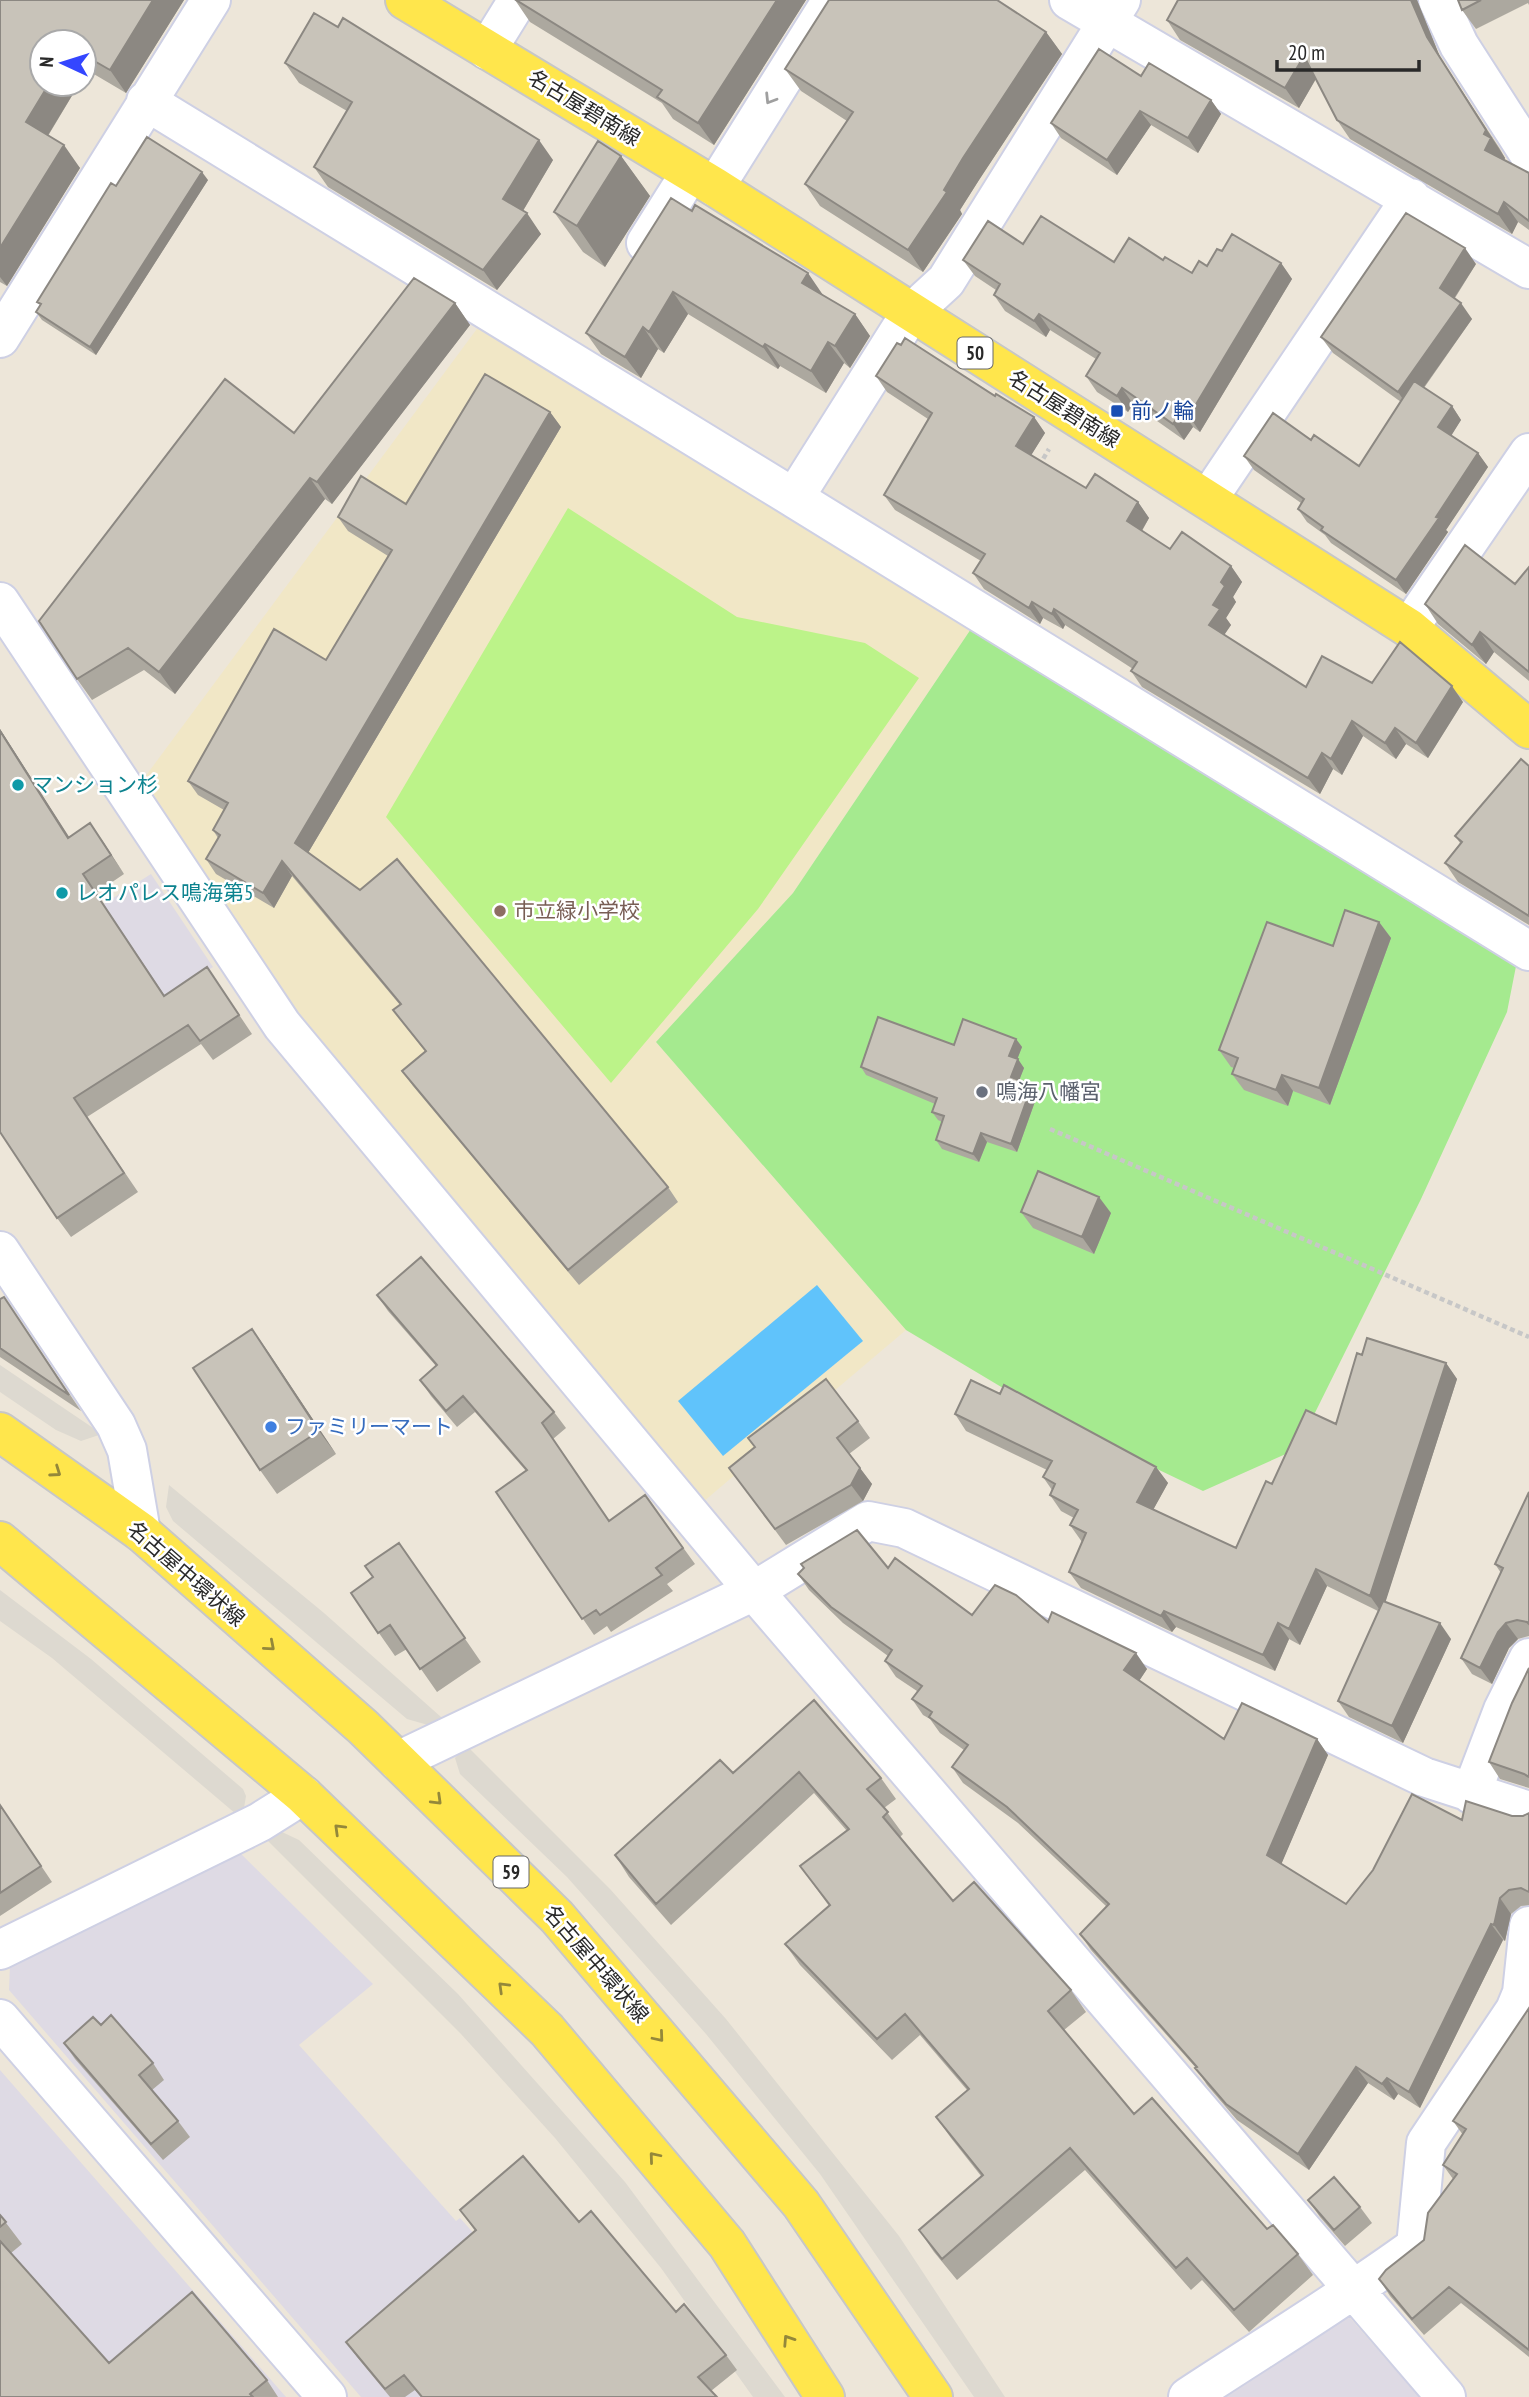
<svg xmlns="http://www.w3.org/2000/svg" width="1529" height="2397" font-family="'PT Sans Narrow','Noto Sans JP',sans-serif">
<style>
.industrial{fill:#dedae4}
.education{fill:#f1e7c6}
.green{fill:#a5ea8f}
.pitch{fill:#bcf389}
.plaza{fill:#ddd9d0}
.water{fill:#60c3fb}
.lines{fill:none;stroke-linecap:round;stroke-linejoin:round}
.minor-casing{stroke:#ced0e4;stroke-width:42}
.major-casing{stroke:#c7c7c7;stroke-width:42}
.path{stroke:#c7c7c7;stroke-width:4.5;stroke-dasharray:5 3.5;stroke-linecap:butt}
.minor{stroke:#fff;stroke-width:38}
.major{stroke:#ffe64c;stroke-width:38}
.wall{fill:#aca89f}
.shaded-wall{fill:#8c8882}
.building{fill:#c8c3b9;stroke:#8c8882;stroke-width:2}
.oneway{stroke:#9f9f9f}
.oneway2{stroke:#94883a}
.transit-dot{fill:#1a4fb4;stroke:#fff;stroke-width:2.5}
.culture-dot{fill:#0f9aa8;stroke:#fff;stroke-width:2.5}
.education-dot{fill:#8d6e63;stroke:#fff;stroke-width:2.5}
.worship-dot{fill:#6b7280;stroke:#fff;stroke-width:2.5}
.shop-dot{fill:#3f7fe0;stroke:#fff;stroke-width:2.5}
.labels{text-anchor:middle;stroke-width:5;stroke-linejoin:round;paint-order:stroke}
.shield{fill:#fff;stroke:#696969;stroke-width:2}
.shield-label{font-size:19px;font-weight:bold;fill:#292929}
.street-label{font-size:21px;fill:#292929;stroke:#fff}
.transit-label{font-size:21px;fill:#164399;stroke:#fff;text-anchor:start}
.culture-label{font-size:21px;fill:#0d838f;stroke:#fff;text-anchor:start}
.education-label{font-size:21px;fill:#785e54;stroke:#fff;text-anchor:start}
.worship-label{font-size:21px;fill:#5b616d;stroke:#fff;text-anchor:start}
.shop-label{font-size:21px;fill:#366cbe;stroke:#fff;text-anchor:start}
</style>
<rect width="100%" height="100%" fill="#ede6d9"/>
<path class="industrial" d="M151,874L213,967L69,1059L82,1079L0,1134V962L4,967Z
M236,1849L373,1984L299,2045L456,2221L460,2218L620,2397H361L9,1990L10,1965Z
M0,2070L286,2397H44L0,2346Z
M1350,2318L1419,2397H1206L1320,2321Z"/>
<path class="education" d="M482,322L975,623L793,893L656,1042L906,1330L703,1502L288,1002L136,789Z"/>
<path class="green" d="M975,623L1518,956L1507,1012L1421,1199L1297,1449L1203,1491L1063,1424L906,1330L656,1042L793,893Z"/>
<path class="pitch" d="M568,508L737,617L865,643L919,678L758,909L611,1083L386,817Z"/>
<path class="plaza" d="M0,1365L102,1434L81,1441L56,1430L0,1392Z
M169,1485L324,1613L441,1717L452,1719L428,1725L407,1719L173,1521L166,1507Z
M0,1590L91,1659L243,1789L246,1796L244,1808L236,1814L52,1658L0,1621Z
M471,1740L470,1749L610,1889L726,2019L899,2236L1005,2397H974L820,2174L706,2034L567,1877L460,1774L455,1758Z
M274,1832H282L299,1840L458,1994L625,2182L785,2397H753L661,2268L555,2138L461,2034L263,1836Z"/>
<path class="water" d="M817,1285L863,1341L723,1456L678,1401Z"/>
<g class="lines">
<g class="minor-casing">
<path id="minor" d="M1069,0L1529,269
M1438,0L1459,45L1529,154
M487,50L518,0
M146,101L794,498L910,314L946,281L1121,0
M715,187L832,0
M646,243L690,173
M0,338L211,0
M794,498L1529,951
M1208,499L1411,198
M0,602L282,1025L754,1591L1446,2397
M1409,628L1529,453
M0,1251L116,1425L127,1450L141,1532
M398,1761L754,1591L868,1521L904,1528L1424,1777L1529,1811
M1471,1794L1503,1710L1529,1658
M0,1950L260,1822L303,1795
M0,2019L327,2397
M1188,2397C1264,2347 1342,2300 1416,2246L1426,2143L1515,2010L1522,1993L1529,1926"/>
</g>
<g class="major-casing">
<path id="major" d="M405,0L715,187L1409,628L1529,729
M0,1432L141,1532L363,1727L557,1917L801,2204L933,2397
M0,1541L303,1795L547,2030L727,2244L825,2397"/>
</g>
<path class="path" d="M1039,466L1049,449
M1050,1129L1529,1337"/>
<use href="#minor" class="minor"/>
<use href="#major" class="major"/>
</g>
<path class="wall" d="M0,0H184L126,93L87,70L84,75V42H42L79,84L48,136L80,168L7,286L0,282Z
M515,0H806L714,145L673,119L662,103L530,22Z
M1178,0H1417L1440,57L1500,149L1505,158L1504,160L1529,173V230L1518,222L1512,234L1350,139L1337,120L1316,79L1299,108L1180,40L1167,20Z
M1458,0H1529V5L1528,3L1476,29L1462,10Z
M1046,32L1062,54L979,180L960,210L962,214L923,272L820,206L805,184L847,121L801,91L785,69Z
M285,63L553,160L523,211L541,234L497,290L328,187L314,167L347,111L299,83Z
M1141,76L1211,100L1221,114L1198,153L1151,125L1117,175L1061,138L1051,123Z
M621,156L650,196L605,267L583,252L554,212Z
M208,180L96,355L42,320L36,312L40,305L37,302L116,186Z
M671,198L823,295L855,314L870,336L850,368L844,363L826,393L780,366L778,369L688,314L664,353L658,349L641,378L601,354L586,333Z
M1023,244L1114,262L1163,260L1192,273L1207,266L1222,251L1281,263L1292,279L1200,432L1193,427L1184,440L1133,404L1128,412L1097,392L1086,376L1096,359L1050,330L1046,337L1005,311L994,295L996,290L975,276L963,260Z
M1476,264L1455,298L1472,319L1424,388L1452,406L1461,420L1451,435L1478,453L1488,467L1446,530L1448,532L1406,594L1331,543L1325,535L1307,522L1298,509L1301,503L1254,470L1244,456L1311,440L1359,466L1401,402L1333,353L1321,337Z
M455,303L470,325L332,504L325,499L175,694L144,670L92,700L77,679L294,433Z
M876,376L995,396L1034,417L1045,433L1031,455L1086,488L1138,502L1149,518L1142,531L1170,549L1231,566L1242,582L1233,597L1236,602L1226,618L1231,625L1224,635L1306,687L1372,683L1463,702L1428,758L1406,744L1396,759L1363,736L1342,775L1333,769L1320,794L1142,687L1131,671L1133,669L1065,625L1063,629L1043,618L1040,624L984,589L973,573L981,561L895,510L884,495L928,419L887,392Z
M550,412L561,427L308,853L668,1187L678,1202L579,1285L413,1086L402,1071L425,1051L393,1010L400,1005L292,876L274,908L216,874L206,859L218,838L213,830L224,810L198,795L188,781L326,660L388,556L348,531L338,517L406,504Z
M1529,567V681L1494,652L1486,664L1438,624L1425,604L1515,584Z
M0,729L69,838L90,823L124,874L96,893L165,996L207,967L252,1034L213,1060L201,1044L87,1117L138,1192L71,1237L57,1218Z
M1529,766V925L1458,882L1445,863L1460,843L1455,836Z
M1379,922L1391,938L1330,1105L1293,1091L1288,1106L1244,1090L1232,1074L1234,1068L1231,1067L1219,1050L1333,946Z
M1016,1039L1022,1047L1017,1059L1024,1068L1019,1080L1038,1093L1017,1152L987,1142L979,1162L942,1149L936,1140L942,1122L938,1120L932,1112L935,1104L866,1075L861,1067L954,1045Z
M1021,1212L1111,1213L1094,1254L1033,1228Z
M377,1295L554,1412L566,1428L553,1439L609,1521L645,1495L695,1564L667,1584L673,1591L611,1632L607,1626L594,1635L496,1492L526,1471L475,1412L457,1427L431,1396L420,1380L436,1366L388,1311Z
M0,1299L15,1313L81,1411L0,1357Z
M252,1329L336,1454L277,1494L260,1470Z
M1362,1355L1446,1363L1457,1379L1385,1602L1451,1639L1403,1743L1349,1717L1338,1701L1378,1611L1327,1586L1300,1645L1289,1639L1275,1671L1176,1627L1172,1632L1081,1588L1069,1572L1082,1542L1070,1525L1074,1518L1061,1511L1050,1495L1052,1490L1043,1477L1047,1470L966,1431L955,1414L1000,1394L1156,1467L1168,1483L1153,1510L1236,1548L1272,1484L1336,1424Z
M858,1421L870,1438L849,1454L872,1484L863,1501L786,1545L729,1468Z
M1529,1492V1636L1518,1639L1509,1648L1492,1684L1472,1674L1461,1658L1501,1573L1495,1564Z
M399,1543L481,1662L437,1692L407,1649L395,1656L351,1593L373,1578Z
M888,1568L972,1615L1048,1622L1147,1669L1139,1681L1224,1739H1317L1328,1755L1281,1864L1346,1904L1462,1820L1512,1816H1523L1529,1813V1905L1521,1906L1511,1914L1505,1941L1503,1940L1420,2108L1398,2094L1394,2100L1368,2083L1309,2170L1237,2120L1207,2085L1196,2068L1091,1950L1080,1934L1107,1907L1018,1823L963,1783L952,1767L964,1750L940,1733L930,1719L923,1715L912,1699L917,1691L896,1677L885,1661L888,1656L843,1623L809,1590L798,1574Z
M1529,1668V1788L1500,1779L1489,1762Z
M814,1700L881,1778L896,1799L884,1808L903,1834L900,1837L953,1901L1071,1990L1086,2012L1064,2030L1134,2114L1267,2229L1298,2254L1313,2275L1249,2332L1202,2280L1191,2290L1085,2170L957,2280L934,2252L919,2230L981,2176L951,2138L936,2117L967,2090L920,2035L892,2060L800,1965L785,1944L829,1906L800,1866L847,1831L814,1793L671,1925L629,1877L615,1855L733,1773Z
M0,1805L52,1882L0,1916Z
M1529,2008V2357L1461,2303L1424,2335L1390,2296L1379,2279L1424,2240L1453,2179L1443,2165L1463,2135L1453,2121Z
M101,2025L153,2063L164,2080L152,2090L178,2121L190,2137L163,2160L75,2059L64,2043Z
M1308,2200L1360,2207L1372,2223L1345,2246L1320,2217Z
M460,2210L579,2222L676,2312L726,2355L737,2370L711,2391L717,2397H421L415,2390L405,2397H390L357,2357L346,2342L475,2231Z
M0,2215L22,2244L11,2253L109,2363L267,2380L278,2397H0Z"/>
<path class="shaded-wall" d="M153,0H184L126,93L110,70Z
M777,0H806L714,145L698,123Z
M1411,0H1417L1440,57L1505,158L1499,170L1485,150L1427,37Z
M1046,32L1062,54L979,180L960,210L962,214L923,272L908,250L963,158Z
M1304,56L1318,75L1299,108L1285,88Z
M49,84H79L42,145L26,122Z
M1211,100L1221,114L1198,153L1188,138Z
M1140,111L1151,125L1117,175L1107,160Z
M539,140L553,160L518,219L503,199Z
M64,145L80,168L7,286L0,277V248Z
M621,156L650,196L605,267L577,226Z
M202,172L208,180L96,355L90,347Z
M1504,202L1518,222L1512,234L1498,214Z
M527,213L541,234L497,290L483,270Z
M1465,248L1476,264L1451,303L1440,288Z
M1281,263L1292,279L1200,432L1189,416Z
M808,273L823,295L817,305L802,283Z
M673,292L688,314L664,353L649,332Z
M455,303L470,325L332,504L317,482Z
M1461,303L1472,319L1409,408L1398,392Z
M855,314L870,336L850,368L835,346Z
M1039,314L1050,330L1046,337L1034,321Z
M643,327L658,349L641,378L625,357Z
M828,342L844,363L826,393L811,371Z
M765,344L780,366L778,369L763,347Z
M1122,388L1133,404L1128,412L1117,396Z
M1452,406L1461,420L1448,441L1438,427Z
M1182,411L1193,427L1184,440L1173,424Z
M550,412L561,427L305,858L295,843Z
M1034,417L1045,433L1027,462L1016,446Z
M1478,453L1488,467L1446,530L1448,532L1406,594L1396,580L1436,517Z
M310,478L325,499L175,694L159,672Z
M1138,502L1149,518L1138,537L1127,521Z
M1231,566L1242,582L1233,597L1236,602L1226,618L1231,625L1220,641L1209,625L1213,605L1221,582Z
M1032,602L1043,618L1040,624L1029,608Z
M1054,609L1065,625L1063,629L1052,614Z
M1480,632L1494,652L1486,664L1472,645Z
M1452,686L1463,702L1428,758L1416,743Z
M1352,721L1363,736L1342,775L1331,759Z
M1395,728L1406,744L1396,759L1385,743Z
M0,729L82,857L68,838L0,731Z
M1322,753L1333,769L1320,794L1308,778Z
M90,823L104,843L124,874L111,855Z
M282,861L292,876L274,908L263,893Z
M1379,922L1391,938L1330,1105L1319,1088Z
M1016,1039L1022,1047L1015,1065L1009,1056Z
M1018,1059L1024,1068L1017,1086L1011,1077Z
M1282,1075L1293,1091L1288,1106L1276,1090Z
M1032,1085L1038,1093L1017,1152L1011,1144Z
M981,1133L987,1142L979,1162L973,1154Z
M1099,1197L1111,1213L1094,1254L1082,1237Z
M252,1329L269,1353L336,1454L319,1431Z
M1446,1363L1457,1379L1382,1613L1370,1596Z
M1156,1467L1168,1483L1148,1519L1137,1502Z
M860,1468L872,1484L863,1501L851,1485Z
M1316,1569L1327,1586L1300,1645L1289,1629Z
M1164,1611L1176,1627L1172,1632L1161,1616Z
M1278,1623L1289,1639L1275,1671L1263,1655Z
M1440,1623L1451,1639L1403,1743L1392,1726Z
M1506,1623L1518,1639L1509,1648L1492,1684L1480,1668L1498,1632Z
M1136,1653L1147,1669L1135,1687L1124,1670Z
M1317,1739L1328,1755L1278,1872L1267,1855Z
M1500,1898L1511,1914L1505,1941L1494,1925Z
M1491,1924L1503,1940L1420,2108L1409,2092Z
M1356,2067L1368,2083L1309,2170L1298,2154Z
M1387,2078L1398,2094L1394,2100L1382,2084Z"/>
<path class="building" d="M0,0H153L110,70L84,55V42H42V84H49L26,122L64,145L0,248Z
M516,0H777L698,123L657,97L662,90Z
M829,0H997L1046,32L963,158L944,190L947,192L908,250L805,184L853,112L785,69Z
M1178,0H1411L1427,37L1486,130L1484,134L1491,138L1485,150L1529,173V221L1504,202L1498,214L1337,120L1304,56L1285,88L1167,20Z
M1458,0H1481L1462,10Z
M314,13L338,27L343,18L539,140L503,199L527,213L483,270L314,167L352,102L285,63Z
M1099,49L1141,76L1149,63L1211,100L1188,138L1140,111L1107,160L1051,123Z
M147,137L202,172L90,347L36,312L41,304L37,302L111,183L116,186Z
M598,141L621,156L577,226L554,212Z
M671,198L692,211L695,205L808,273L802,283L855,314L835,346L828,342L811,371L765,344L763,347L673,292L649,332L643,327L625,357L586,333Z
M1406,213L1465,248L1440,288L1461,303L1398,392L1321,337Z
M1041,216L1114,262L1129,238L1163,260L1165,257L1192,273L1199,261L1207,266L1217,249L1222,251L1232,234L1281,263L1189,416L1182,411L1173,424L1122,388L1117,396L1086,376L1100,353L1039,314L1034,321L994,295L1000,284L963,260L988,221L1023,244Z
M414,278L455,303L317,482L310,478L159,672L128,648L77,679L39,621L225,379L294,433Z
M905,338L995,396L996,394L1034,417L1016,446L1086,488L1095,474L1138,502L1127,521L1170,549L1182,532L1231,566L1221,582L1225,586L1213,605L1220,609L1209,625L1306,687L1322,656L1372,683L1400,642L1452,686L1416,743L1395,728L1385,743L1352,721L1331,759L1322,753L1308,778L1131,671L1137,662L1054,609L1052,614L1032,602L1029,608L973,573L985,554L884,495L932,413L876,376L897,343L901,345Z
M485,374L550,412L295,843L360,890L397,859L668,1187L568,1270L402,1071L426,1051L393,1010L401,1004L282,861L263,893L206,859L220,835L213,830L228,803L188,781L274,629L326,660L392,550L338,517L361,476L406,504Z
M1414,381L1452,406L1438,427L1478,453L1436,517L1439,518L1396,580L1321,530L1323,527L1298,509L1304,499L1244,456L1273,413L1311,440L1314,435L1359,466Z
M1465,545L1515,584L1529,567V672L1480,632L1472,645L1425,604Z
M0,731L68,838L90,823L111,855L83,874L164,996L207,967L239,1015L200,1041L188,1025L74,1098L124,1173L57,1218L0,1132Z
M1521,759L1529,766V916L1445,863L1462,842L1455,836Z
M1345,910L1379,922L1319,1088L1282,1075L1276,1090L1232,1074L1238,1058L1219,1050L1267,922L1333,946Z
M878,1017L954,1045L963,1019L1016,1039L1009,1056L1018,1059L1011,1077L1032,1085L1011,1144L981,1133L973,1154L936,1140L944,1116L932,1112L937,1098L861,1067Z
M1038,1171L1099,1197L1082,1237L1021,1212Z
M421,1257L554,1412L542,1423L609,1521L645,1495L683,1548L656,1568L662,1575L600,1615L596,1610L582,1619L496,1492L527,1470L463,1396L446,1411L420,1380L437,1365L377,1295Z
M4,1297L69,1395L0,1348V1299Z
M252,1329L319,1431L260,1470L193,1368Z
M1367,1338L1446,1363L1370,1596L1316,1569L1289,1629L1278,1623L1263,1655L1164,1611L1161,1616L1069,1572L1086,1533L1070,1525L1078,1510L1050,1495L1055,1484L1043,1477L1052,1461L955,1414L971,1380L1000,1394L1004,1385L1156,1467L1137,1502L1236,1548L1266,1481L1272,1484L1306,1410L1336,1424L1357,1353L1362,1355Z
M826,1379L858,1421L837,1438L860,1468L851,1485L775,1529L729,1468L755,1447L748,1438Z
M1529,1492V1624L1527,1622L1517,1620L1506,1623L1498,1632L1480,1668L1461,1658L1503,1568L1495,1564Z
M857,1530L888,1568L895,1558L972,1615L995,1585L1016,1595L1048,1622L1052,1612L1136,1653L1124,1670L1224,1739L1242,1703L1317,1739L1267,1855L1346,1904L1373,1870L1412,1794L1462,1820L1466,1801L1512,1816H1523L1529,1813V1892L1521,1888L1509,1890L1500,1898L1494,1925L1491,1924L1409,2092L1387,2078L1382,2084L1356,2067L1298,2154L1226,2104L1195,2068L1197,2067L1080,1934L1109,1904L1007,1807L952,1767L968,1745L929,1717L932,1712L912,1699L922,1686L885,1661L892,1650L831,1607L798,1574L804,1568L801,1564Z
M399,1543L465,1638L420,1669L390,1625L378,1633L351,1593L373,1577L365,1566Z
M1383,1601L1440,1623L1392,1726L1338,1701Z
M1529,1668V1777L1524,1774L1489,1762L1512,1703Z
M814,1700L881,1778L867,1789L888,1812L883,1817L953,1901L974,1882L1071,1990L1048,2011L1134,2114L1152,2098L1267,2229L1273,2225L1298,2254L1234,2310L1187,2258L1176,2268L1070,2148L942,2259L919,2230L983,2175L936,2117L969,2089L905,2014L877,2039L785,1944L830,1905L800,1866L849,1829L799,1772L656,1904L615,1855L720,1760L733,1773Z
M0,1805L41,1866L0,1893Z
M1529,2008V2350L1449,2287L1412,2319L1379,2279L1386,2270L1424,2240L1428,2213L1457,2174L1443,2165L1466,2129L1453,2121Z
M111,2015L153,2063L139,2075L178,2121L151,2144L64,2043L93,2017L101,2025Z
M523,2156L579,2222L591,2211L676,2312L684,2304L726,2355L698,2377L717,2397H422L404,2375L385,2389L346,2342L476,2230L460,2210Z
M1334,2177L1360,2207L1334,2230L1308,2200Z
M0,2215L6,2222L0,2227Z
M0,2241L109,2363L192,2292L267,2380L250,2394L253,2397H0Z"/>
<defs><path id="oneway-chevron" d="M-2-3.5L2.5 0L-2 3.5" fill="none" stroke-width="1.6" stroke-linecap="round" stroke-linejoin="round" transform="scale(1.75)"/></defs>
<use class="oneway" href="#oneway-chevron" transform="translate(770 99) rotate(122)"/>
<g class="oneway2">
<use href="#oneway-chevron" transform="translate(56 1472) rotate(35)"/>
<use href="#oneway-chevron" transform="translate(270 1646) rotate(41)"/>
<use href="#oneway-chevron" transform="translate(437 1800) rotate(44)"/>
<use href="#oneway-chevron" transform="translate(339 1829) rotate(-136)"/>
<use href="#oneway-chevron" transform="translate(503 1987) rotate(-136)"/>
<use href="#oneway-chevron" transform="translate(659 2037) rotate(50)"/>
<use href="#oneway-chevron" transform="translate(654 2157) rotate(-130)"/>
<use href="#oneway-chevron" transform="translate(788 2340) rotate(-123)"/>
</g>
<rect class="transit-dot" x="1110" y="404" width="14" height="14" rx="3.5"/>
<g class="culture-dot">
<circle cx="18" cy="785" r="7"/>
<circle cx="62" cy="893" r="7"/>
</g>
<circle class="education-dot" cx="500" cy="911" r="7"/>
<circle class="worship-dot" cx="982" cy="1092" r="7"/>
<circle class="shop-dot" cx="271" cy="1427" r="7"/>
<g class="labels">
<g class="shield">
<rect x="957.5" y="337.5" width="35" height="31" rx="5"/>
<rect x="493.5" y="1856.5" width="35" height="31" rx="5"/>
</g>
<g class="shield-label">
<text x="975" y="360">50</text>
<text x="511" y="1879">59</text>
</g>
<g class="street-label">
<text transform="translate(584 108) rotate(31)" y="7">名古屋碧南線</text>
<text transform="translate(1064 409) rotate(32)" y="7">名古屋碧南線</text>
<text transform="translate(186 1574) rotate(41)" y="7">名古屋中環状線</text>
<text transform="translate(596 1964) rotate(49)" y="7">名古屋中環状線</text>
</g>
<g class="transit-label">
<text x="1131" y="418">前ノ輪</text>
</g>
<g class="culture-label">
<text x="32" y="792">マンション杉</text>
<text x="76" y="900">レオパレス鳴海第5</text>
</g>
<g class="education-label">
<text x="514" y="918">市立緑小学校</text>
</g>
<g class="worship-label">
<text x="996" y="1099">鳴海八幡宮</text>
</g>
<g class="shop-label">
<text x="285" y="1434">ファミリーマート</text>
</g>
</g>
<g transform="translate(63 63) rotate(274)"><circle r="33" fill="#ffffff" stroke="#a9a9a9" stroke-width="2"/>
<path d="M0-5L12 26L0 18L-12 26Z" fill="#3446ff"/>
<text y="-10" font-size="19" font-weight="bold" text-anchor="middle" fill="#292929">N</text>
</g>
<path d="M1277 60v10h142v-10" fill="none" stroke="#292929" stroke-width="3.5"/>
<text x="1288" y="60" font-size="21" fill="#292929" stroke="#ffffff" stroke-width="5" paint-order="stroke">20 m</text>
</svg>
